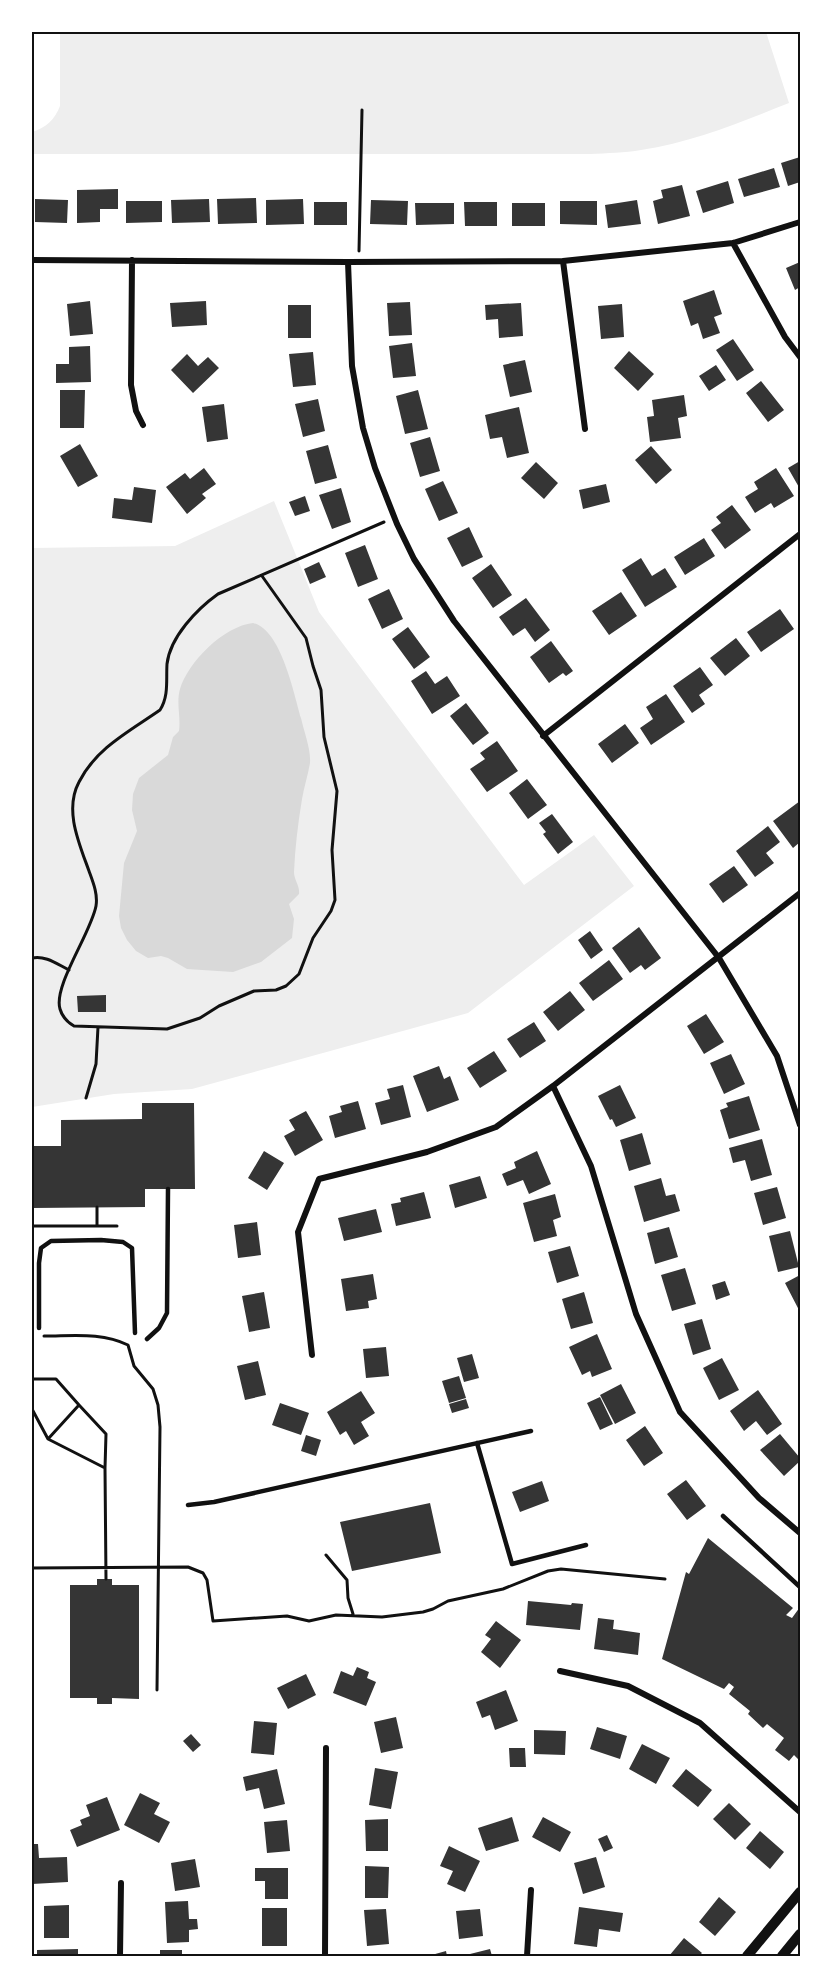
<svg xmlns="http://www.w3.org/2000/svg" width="832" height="1988" font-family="Overpass,sans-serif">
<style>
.green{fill:#eee}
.water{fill:#d9d9d9}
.building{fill:#353535}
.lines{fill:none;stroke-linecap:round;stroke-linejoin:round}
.path{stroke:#111;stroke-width:3}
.service{stroke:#111;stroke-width:4.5}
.minor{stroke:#111;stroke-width:6}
.tertiary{stroke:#111;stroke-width:10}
.neatline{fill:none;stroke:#111;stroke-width:2}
</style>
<rect width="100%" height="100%" fill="#fff"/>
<path class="green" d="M60,32H766L789,103C741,122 693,142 641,150C625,153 607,153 590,154H32V132C46,128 55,119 60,106Z
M274,501L319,612L524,885L594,835L634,886L468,1013L192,1089L114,1094L32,1107V548L175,546Z"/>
<path class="water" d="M253,623C281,629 294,694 301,718C304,732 311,749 310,763C308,775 304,787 302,799C298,823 295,848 294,872C294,880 300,886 299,894L289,904L294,919L292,938L261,962L233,972L187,969L168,958L161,956L148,958L136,951L127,940L121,928L119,916L124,863L137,831L132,810L133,794L139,778L168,755L173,737L179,731C181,717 176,703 180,689C188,662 224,626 253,623Z"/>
<path class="building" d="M800,157V182L788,186L781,163Z
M774,168L780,187L744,197L738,179Z
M728,181L734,203L703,213L696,191Z
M682,185L690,216L658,224L653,201L663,198L661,190Z
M118,189V209H100V222L77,223V190Z
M256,198L257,223L218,224L217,199Z
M35,199L68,200L67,223L35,222Z
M209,199L210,222L172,223L171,200Z
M303,199L304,224L266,225V200Z
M371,200L408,201L407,225L370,224Z
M637,200L641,224L608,228L605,205Z
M126,201H162V222L126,223Z
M560,201H597V225L560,224Z
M314,202H347V225H314Z
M464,202H497V226H465Z
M415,203H454V224L416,225Z
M512,203H545V226H512Z
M800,262V287L795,290L786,268Z
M714,290L722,314L714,317L720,333L703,339L698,323L691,326L683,301Z
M90,301L93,334L70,336L67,304Z
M206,301L207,325L172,327L170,303Z
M410,302L412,335L389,336L387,303Z
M521,303L523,336L499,338L498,319L486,320L485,305Z
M622,304L624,337L601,339L598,306Z
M288,305H311V338H288Z
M733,339L754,370L737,381L716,350Z
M412,343L416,376L393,378L389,346Z
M90,346L91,382L56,383V364H69V347Z
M629,351L654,374L638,391L614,368Z
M313,352L316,385L293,387L289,354Z
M187,354L198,366L208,357L219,368L193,393L171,370Z
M525,360L532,392L510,397L503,365Z
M716,365L726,380L709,391L699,376Z
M761,381L784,410L768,422L746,393Z
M60,390H85L84,428H60Z
M418,390L428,429L405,434L396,396Z
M684,395L687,416L678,418L681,438L650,442L647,417L654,416L652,400Z
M318,399L325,431L303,437L295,404Z
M224,404L228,439L207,442L202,407Z
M519,407L529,453L507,458L502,437L490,439L485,415Z
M430,437L440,471L420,477L410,443Z
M80,444L98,476L78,487L60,456Z
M328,445L337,478L315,484L306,451Z
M651,446L672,470L656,484L635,460Z
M800,461V489L788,468Z
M536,462L558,483L544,499L521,478Z
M204,468L216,484L202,494L206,498L187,514L166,487L185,473L190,479Z
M776,468L794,496L774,508L771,503L755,513L745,497L758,489L754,482Z
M443,481L458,513L439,521L425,489Z
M606,484L610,502L583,509L579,490Z
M134,487L156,490L152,523L112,518L114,498L132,500Z
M341,488L351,522L332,529L319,495Z
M305,496L310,511L295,516L289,502Z
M732,505L751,530L725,549L711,530L721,523L716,517Z
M469,527L483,557L462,567L447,538Z
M704,538L715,556L685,575L674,557Z
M365,545L378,579L358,587L345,553Z
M641,558L652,576L665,568L677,587L645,607L622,570Z
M319,562L326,577L310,584L304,569Z
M491,564L512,595L493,608L472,578Z
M389,589L403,619L382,629L368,599Z
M621,592L637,616L609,635L592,611Z
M526,598L550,630L535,642L525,628L513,636L499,617Z
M780,609L794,629L761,652L747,632Z
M408,627L430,657L414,669L392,639Z
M736,638L750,656L725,676L710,658Z
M551,641L573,671L566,676L563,673L549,683L530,657Z
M700,667L713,685L699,695L705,704L692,713L673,686Z
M426,671L435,684L447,676L460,696L432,714L411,681Z
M666,694L685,722L651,745L640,728L653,719L646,707Z
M466,703L489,733L473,745L450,716Z
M625,724L639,743L612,763L598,744Z
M497,741L518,771L487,792L470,769L485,759L480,753Z
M527,779L547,805L528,819L509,793Z
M800,801V842L793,848L773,821Z
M552,814L573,842L558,854L543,834L546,832L539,823Z
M768,826L780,842L766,853L774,863L755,877L736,851Z
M734,866L748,885L723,903L709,884Z
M639,927L661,958L645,970L641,965L630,973L612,948Z
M590,931L603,950L591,959L578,940Z
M609,960L623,979L593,1001L579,983Z
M570,991L585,1010L558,1031L543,1012Z
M106,995V1012H78L77,996Z
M706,1014L724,1042L704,1054L687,1026Z
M534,1022L546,1041L520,1058L507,1039Z
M494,1051L507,1071L480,1088L467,1068Z
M731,1054L745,1084L724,1094L710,1063Z
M439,1066L444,1079L450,1076L459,1100L427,1112L413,1076Z
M403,1085L411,1117L381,1125L375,1103L390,1099L387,1089Z
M620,1085L636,1118L616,1127L612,1119L610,1120L598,1096Z
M749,1096L760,1130L729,1139L720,1110L728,1107L726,1103Z
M358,1101L366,1129L335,1138L329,1116L342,1112L340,1106Z
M142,1103H194L195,1189H145V1207L32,1208V1146H61V1120L142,1119Z
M306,1111L323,1140L295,1156L284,1136L295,1130L289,1120Z
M642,1133L651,1164L629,1171L620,1140Z
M762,1139L772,1175L751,1181L745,1160L733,1163L729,1148Z
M264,1151L284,1163L267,1190L248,1178Z
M537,1151L551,1184L529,1194L523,1180L507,1186L502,1174L516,1168L514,1162Z
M480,1176L487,1198L455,1208L449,1185Z
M661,1178L666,1196L675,1194L680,1211L644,1222L634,1186Z
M777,1187L786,1218L763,1225L754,1193Z
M424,1192L431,1218L396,1226L391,1204L401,1202L400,1198Z
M555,1194L561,1217L553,1220L557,1236L534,1242L523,1203Z
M376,1209L382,1232L344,1241L338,1218Z
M257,1222L261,1255L238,1258L234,1225Z
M669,1227L678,1257L655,1264L647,1233Z
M790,1231L799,1267L778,1272L769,1236Z
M570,1246L579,1276L557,1283L548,1252Z
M685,1268L696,1304L672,1311L661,1275Z
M373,1274L377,1299L368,1301L369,1308L346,1311L341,1279Z
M800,1275V1312L785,1283Z
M725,1281L730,1295L716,1300L712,1285Z
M264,1292L270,1328L249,1332L242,1296Z
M584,1292L593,1323L571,1329L562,1299Z
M702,1319L711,1349L693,1355L684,1324Z
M597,1334L612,1369L592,1377L590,1371L582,1375L569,1347Z
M386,1347L389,1376L366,1378L363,1349Z
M472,1354L479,1378L464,1382L457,1358Z
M722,1358L739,1390L719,1400L703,1368Z
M258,1361L266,1395L245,1400L237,1366Z
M459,1376L466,1398L449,1403L442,1381Z
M621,1384L636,1413L615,1424L600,1395Z
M758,1390L782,1424L767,1435L756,1421L744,1431L730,1411Z
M361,1391L375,1413L361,1422L369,1436L354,1445L346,1431L340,1435L327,1412Z
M600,1397L613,1424L600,1430L587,1403Z
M466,1399L469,1408L452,1413L449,1404Z
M280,1403L309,1413L301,1435L272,1425Z
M645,1426L663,1453L644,1466L626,1440Z
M780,1434L800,1458V1461L784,1476L760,1450Z
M306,1435L321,1440L316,1456L301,1451Z
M686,1480L706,1506L687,1520L667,1494Z
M542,1481L549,1501L520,1512L512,1492Z
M430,1503L441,1553L352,1571L340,1522Z
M708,1538L793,1608L786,1615L792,1618L800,1607V1761L794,1755L789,1761L775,1750L784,1738L767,1724L763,1728L748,1714L750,1711L729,1694L734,1687L729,1683L724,1689L662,1659L686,1572L689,1574Z
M97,1579H112V1585H139V1699L112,1698V1704H97V1698H70V1585H97Z
M528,1601L571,1605L572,1603L583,1604L580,1630L526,1625Z
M598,1618L614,1620L613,1629L640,1633L638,1655L594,1649Z
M496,1621L521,1640L500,1668L481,1652L491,1639L485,1635Z
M357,1667L369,1672L367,1678L376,1682L366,1706L333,1693L341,1671L353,1676Z
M306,1674L316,1695L288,1709L277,1688Z
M506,1690L518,1721L495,1730L490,1715L482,1718L476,1702Z
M396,1717L403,1748L381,1753L374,1722Z
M254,1721L277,1723L274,1755L251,1753Z
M597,1727L627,1736L620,1759L590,1749Z
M534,1730L566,1731L565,1755L534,1754Z
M191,1734L201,1745L193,1752L183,1741Z
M642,1744L670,1758L656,1784L629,1769Z
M509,1748H525L526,1767H510Z
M375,1768L398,1772L391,1809L369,1805Z
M277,1769L285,1804L264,1809L259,1788L246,1791L243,1777Z
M686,1769L712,1790L698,1807L672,1786Z
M140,1793L160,1803L154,1814L170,1822L159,1843L124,1825Z
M107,1797L120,1830L77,1847L70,1830L82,1825L80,1820L90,1816L86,1805Z
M729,1803L751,1824L735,1840L713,1819Z
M512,1817L519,1841L486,1851L478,1828Z
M543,1817L571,1832L560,1852L532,1837Z
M388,1819V1851H366L365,1820Z
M287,1820L290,1851L267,1853L264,1822Z
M760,1831L784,1852L770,1869L746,1848Z
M607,1835L613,1848L604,1852L598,1839Z
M32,1844H38L39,1858L67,1857L68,1882L32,1884Z
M449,1846L480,1861L465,1892L447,1884L453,1871L440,1866Z
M596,1857L605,1887L583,1894L574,1863Z
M195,1859L200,1887L175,1891L171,1863Z
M365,1866L389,1867L388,1898H365Z
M255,1868H288V1899H265V1881H255Z
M719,1897L736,1912L715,1936L699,1922Z
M188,1901L189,1919H197L198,1929L189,1930V1942L167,1943L165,1902Z
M69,1905V1938H44V1906Z
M579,1907L623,1913L620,1932L599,1929L597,1947L574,1944Z
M262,1908H287V1946H262Z
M386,1909L389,1944L367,1946L364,1910Z
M480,1909L483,1936L459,1939L456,1911Z
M684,1938L702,1953L699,1956H669Z
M78,1949V1956H37V1950Z
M490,1949L492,1956H462Z
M160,1950H182V1956H160Z
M446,1951L447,1956H428Z"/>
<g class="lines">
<path class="path" d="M359,251L362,110
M262,576L306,638L313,666L321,690L324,737L337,791L332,850L335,900L331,911L313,938L299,974L286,986L276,990L254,991L219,1006L200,1018L167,1029L74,1026C67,1022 62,1016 60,1009C53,986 91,933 96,906C98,894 93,882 89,871C79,843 64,810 79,782C96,748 130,731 160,710C169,696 166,680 167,664C170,637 197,609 218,594L384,522
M32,958C45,955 57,964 69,970
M86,1098L96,1064L98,1027
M32,1226H97V1207
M97,1226H117
M44,1336C73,1336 102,1332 128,1345L134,1366L153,1389L158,1405L160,1427L157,1690
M32,1379H56L79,1405
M32,1409L48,1439L105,1468L106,1579
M48,1439L79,1405L106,1434L105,1468
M326,1555L347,1580L348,1598L353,1614
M32,1568L188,1567L203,1573L207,1580L213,1621L287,1616L309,1621L336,1615L382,1617L423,1612L433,1609L448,1601L503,1589L548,1571L561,1569L665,1579"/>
<path class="service" d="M39,1328V1263L41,1248L51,1241L101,1240L123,1242L132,1248L135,1333
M147,1339L159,1328L167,1313L168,1189
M477,1443L512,1564L586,1545
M188,1505L214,1502L531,1431
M723,1516L800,1587"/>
<path class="minor" d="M733,243L785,337L800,357
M32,260L348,262L563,261L733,243L800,222
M132,260L131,385L136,411L143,425
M563,261L585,429
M348,262L352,366L363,428L375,468L397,524L414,559L454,621L719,958L777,1056L800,1125
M543,736L800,534
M553,1086L591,1166L636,1314L680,1412L759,1498L800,1533
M312,1355L298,1232L319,1179L427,1152L496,1127L553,1086L800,893
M560,1671L628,1686L700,1723L800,1812
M120,1956L121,1883
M325,1956L326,1748
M527,1956L531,1890"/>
<path class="tertiary" d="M747,1956L800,1892
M782,1956L800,1934"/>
</g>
<rect width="832" height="1988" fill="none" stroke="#ffffff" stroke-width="66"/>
<rect x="33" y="33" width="766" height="1922" class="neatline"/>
</svg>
